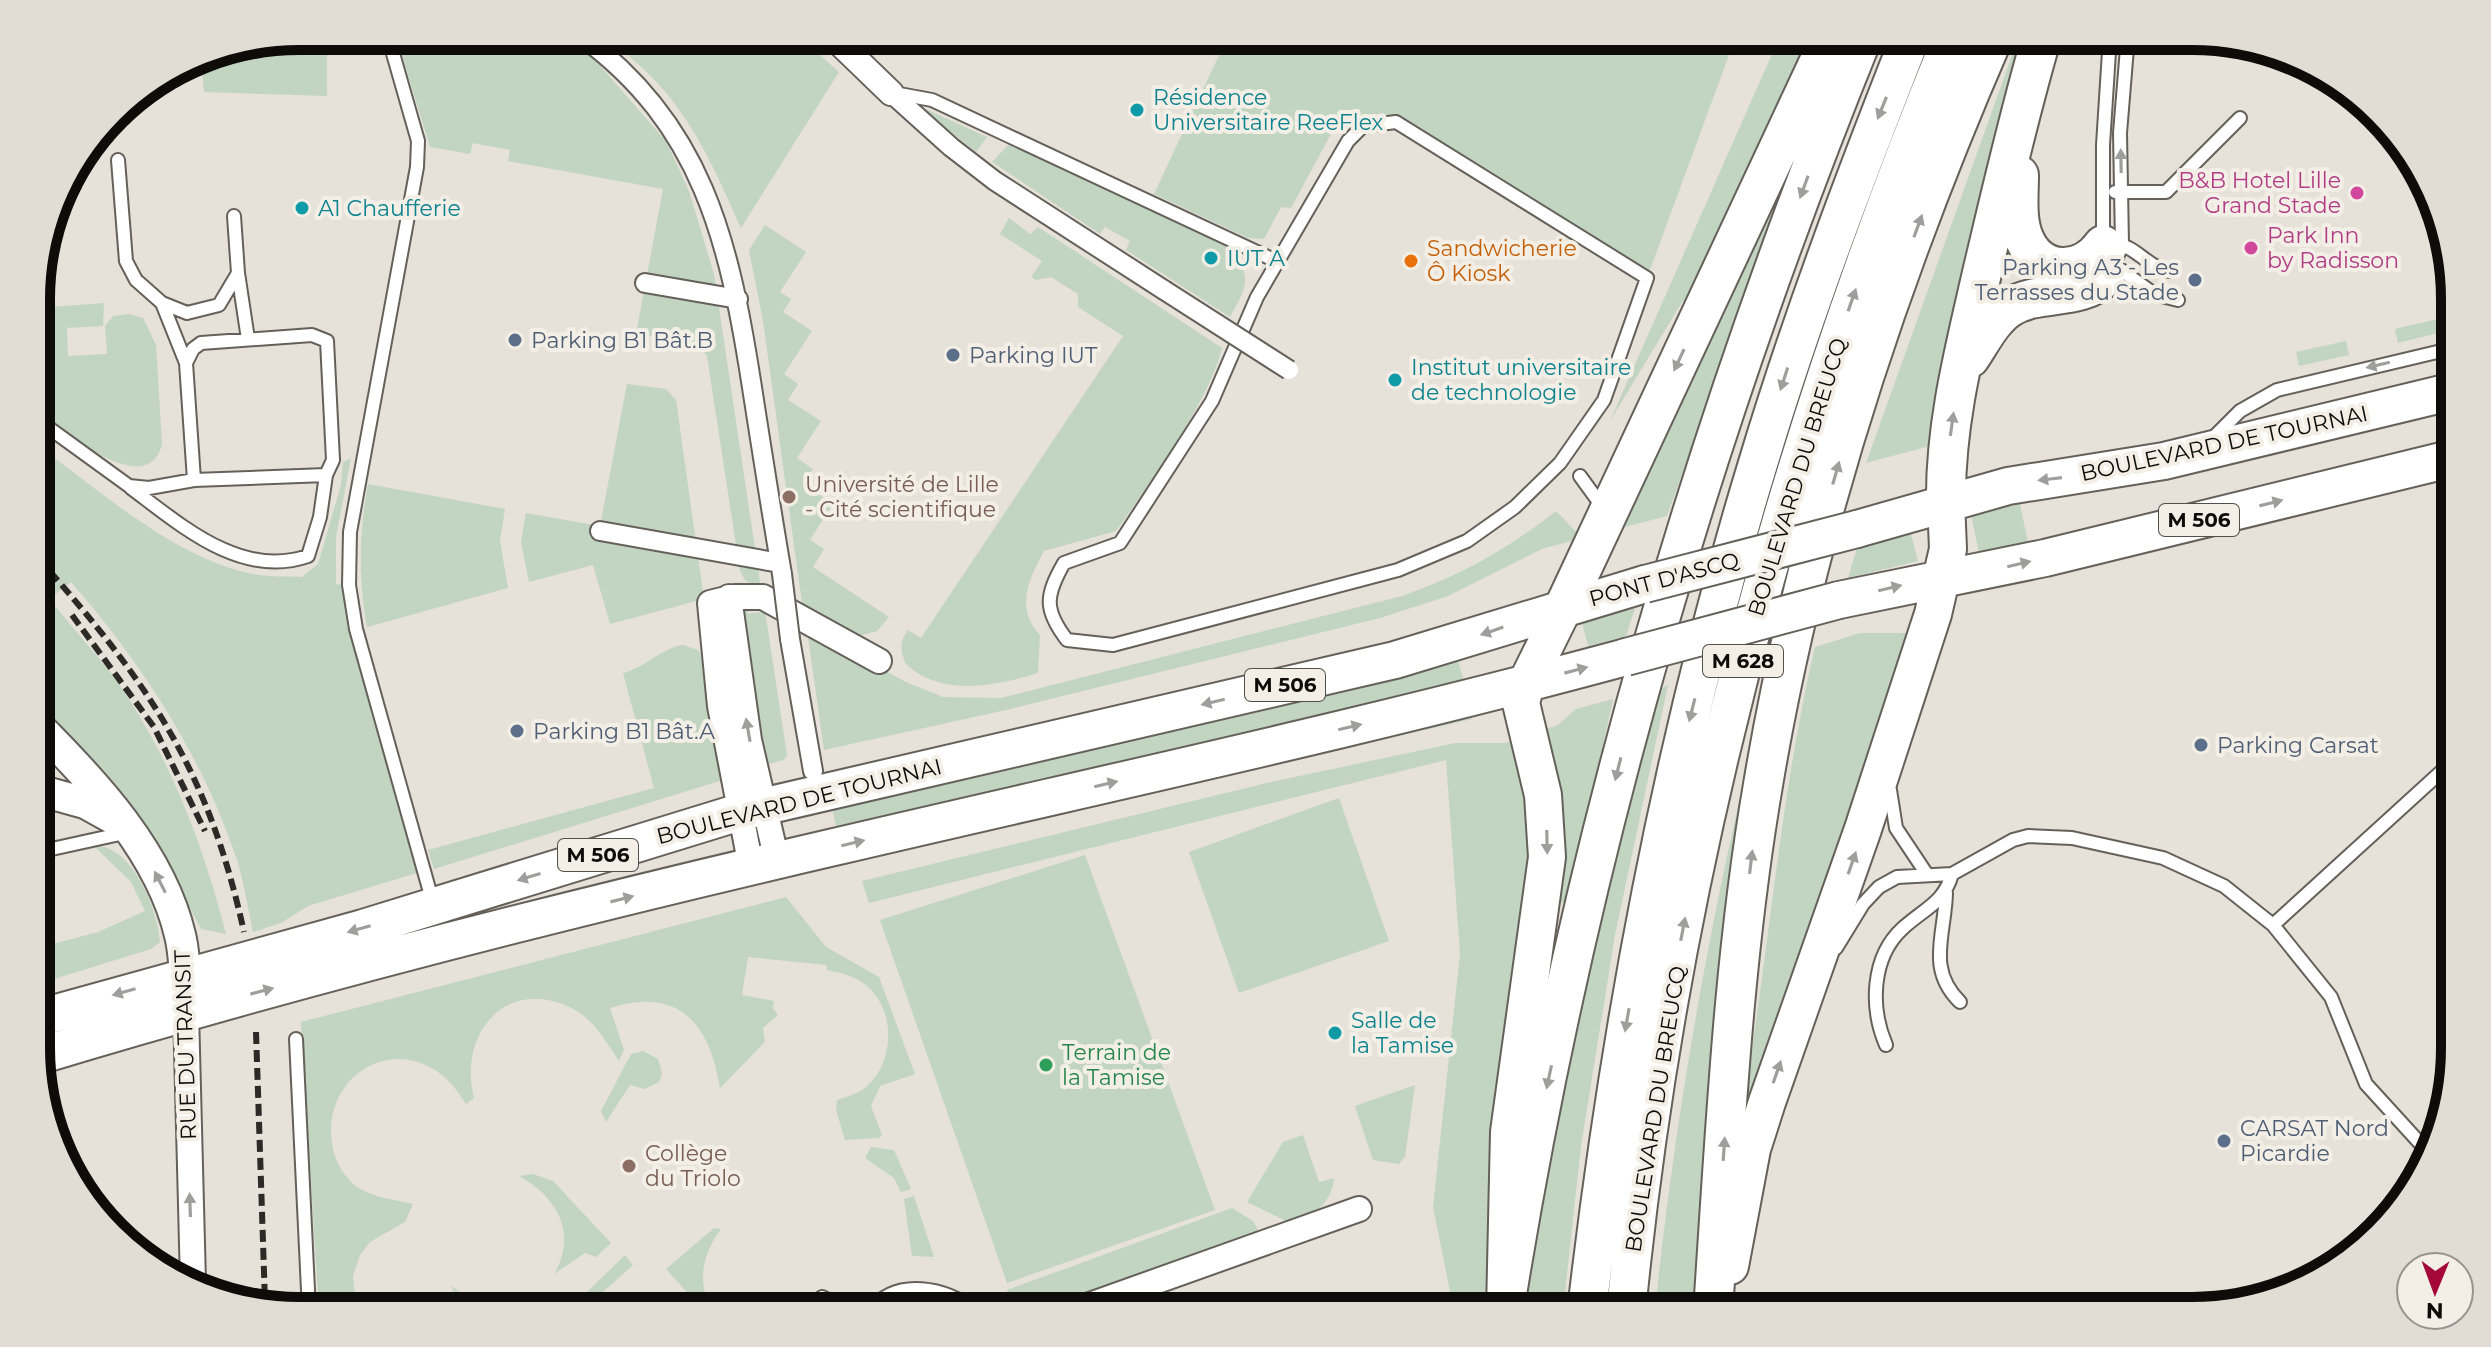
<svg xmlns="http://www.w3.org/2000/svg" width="2491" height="1347" font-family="Montserrat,sans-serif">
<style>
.green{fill:#c2d5c1}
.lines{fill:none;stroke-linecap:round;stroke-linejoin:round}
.service-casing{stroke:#65615a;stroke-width:16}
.pedestrian-casing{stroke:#65615a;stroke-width:22}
.minor-casing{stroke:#65615a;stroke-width:28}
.tertiary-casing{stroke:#65615a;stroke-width:34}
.primary-casing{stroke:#65615a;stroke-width:40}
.trunk-casing{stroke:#65615a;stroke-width:42}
.service{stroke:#fff;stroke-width:12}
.pedestrian{stroke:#fff;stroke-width:18}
.minor{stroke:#fff;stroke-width:24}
.tertiary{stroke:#fff;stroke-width:30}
.primary{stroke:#fff;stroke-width:36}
.trunk{stroke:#fff;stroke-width:38}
.rail{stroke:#2c2a26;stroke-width:6;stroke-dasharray:12 6;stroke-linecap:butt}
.pedestrian-bridge-casing{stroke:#65615a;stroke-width:22;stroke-linecap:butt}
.primary-bridge-casing{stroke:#65615a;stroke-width:40;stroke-linecap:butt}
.pedestrian-bridge{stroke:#fff;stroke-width:18}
.primary-bridge{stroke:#fff;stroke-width:36}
.oneway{fill:#9e9e9d}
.culture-dot{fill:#0f9aa8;stroke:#f3efe6;stroke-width:3}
.hotel-dot{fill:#d1479c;stroke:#f3efe6;stroke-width:3}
.food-dot{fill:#e8710a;stroke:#f3efe6;stroke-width:3}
.service-dot{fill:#5c6f8a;stroke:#f3efe6;stroke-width:3}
.education-dot{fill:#8d6e63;stroke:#f3efe6;stroke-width:3}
.leisure-dot{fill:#2e9e5b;stroke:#f3efe6;stroke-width:3}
.labels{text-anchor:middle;stroke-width:8;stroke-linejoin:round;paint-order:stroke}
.shield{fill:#f3efe6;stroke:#52504b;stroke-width:2}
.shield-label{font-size:20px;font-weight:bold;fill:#0d0c09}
.culture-label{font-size:22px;fill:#0d838f;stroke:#f3efe6;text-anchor:start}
.hotel-label{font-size:22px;fill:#b23c85;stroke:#f3efe6;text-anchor:end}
.food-label{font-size:22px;fill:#c56008;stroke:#f3efe6;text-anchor:start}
.service-label{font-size:22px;fill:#4e5e75;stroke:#f3efe6;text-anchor:start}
.street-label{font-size:22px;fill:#0d0c09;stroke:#f3efe6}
.education-label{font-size:22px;fill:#785e54;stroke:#f3efe6;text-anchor:start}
.leisure-label{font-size:22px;fill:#27864d;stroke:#f3efe6;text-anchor:start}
.rim{fill:none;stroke:#0d0c09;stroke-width:10}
</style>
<rect width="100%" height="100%" fill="#e6e1d9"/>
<path class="green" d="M299,36H327V96L204,92L201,58H195L199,56Z
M396,36H562L595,60L666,141L689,191L714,274L761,589L745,580L740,571L707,356C694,335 659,338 636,334L663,189L508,161L510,150L473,143L470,154L430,147Z
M602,36H799L839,72L741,228C705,146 678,87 602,36Z
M1228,36H1736L1647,278L1383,113L1338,121L1291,208L1281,207L1264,239L1248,238L1154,194Z
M1780,36H1816L1701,284L1682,302L1610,421Z
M2019,36H2029L1937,444L1866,463Z
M919,106L987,137L976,152Z
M1013,140L1233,243C1249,281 1250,281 1230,317L1126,250L1130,241L1105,227L1100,234L992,162Z
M1802,140L1667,516L1621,528Z
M1009,218L1030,234L1038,227L1222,348C1211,398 1147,487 1116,531L1044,551C1028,581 1015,607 1040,635L1038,673C996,686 941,697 906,664C900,652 899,641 908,630L921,638L1123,336L1078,307V294L1051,277L1036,280L1031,277L1042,261L1000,234Z
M765,225L806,252L780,292L791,299L783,312L812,331L784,374L798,384L788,400L821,421L797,458L813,469L803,484L833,504L810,540L824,549L813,567L889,617L877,631L858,636L803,610L763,321L749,250Z
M104,303L103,326L67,328L68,356L107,354L105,326L113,316L129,314L143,318L156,345L162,444C147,503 63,429 38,412V308Z
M2454,315V329L2398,343L2395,329Z
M2346,341L2349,355L2299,366L2296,352Z
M627,384L666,389L676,400L704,599L610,624L593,565L529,582L521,542L526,513L600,526Z
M38,446C101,491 180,563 259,575C273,577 288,576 302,577L318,564L341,485L343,462L351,458L336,537V584L342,585L348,629L420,872L308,906L281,923L253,932C248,908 244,883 237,860C203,757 142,663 71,582L49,599C71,626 95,652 116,680C170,757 203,844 226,934L201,929L147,826L38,711Z
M368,484L505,509L500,541L508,588L367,627C358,577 359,534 368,484Z
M2018,495L2030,552L1981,562L1969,505Z
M1556,511L1582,538L1542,549L1448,596L1380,618L1006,710L824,750L807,630L908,683L943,697L1001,698L1402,596C1459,576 1508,549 1556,511Z
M1911,534L1918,561L1848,578L1857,548Z
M1636,605L1626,636L1588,646L1581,619Z
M747,606L748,614L765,611L787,755L784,760L764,765L738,610Z
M1860,633H1908L1750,1114L1742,1110C1769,956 1779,800 1815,647Z
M683,645L698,650L701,655L710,730L723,780L434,869L428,850L654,788L623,673C645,668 661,648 683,645Z
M1456,654L1466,688L838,835L831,804Z
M1771,670L1694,1311H1655C1677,1095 1717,880 1771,670Z
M1668,685L1615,935L1581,1146L1563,1311H1522L1536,1217L1613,862L1659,690Z
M1613,699L1569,903L1532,899L1485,1311H1451L1453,1306L1433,1207L1460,954L1446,760L869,903L862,881L1267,783L1455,743H1505L1558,725L1576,709Z
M1469,712L1472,719L845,864L843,859Z
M1339,798L1389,941L1239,993L1189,852Z
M94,846C132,844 158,910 160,942L151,949L38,984V948L98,932L145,911L131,882Z
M1085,855L1215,1210L1007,1283L880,920Z
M786,897L826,947L879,977L915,1074L880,1086L871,1106L882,1135L879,1138L845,1140L836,1110L837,1100C846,1097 859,1093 866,1087C895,1062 896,1011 867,986C855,976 842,973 827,970V965L748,957L742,995L774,1001L773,1008L778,1015L763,1028L765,1042L720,1088C710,1024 679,986 610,1008L624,1050L619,1061C607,1043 594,1020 575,1010C508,973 457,1033 474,1098L466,1104C458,1092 450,1080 438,1072C381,1033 314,1088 335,1156C339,1168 349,1183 360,1189C376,1198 396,1200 413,1204L405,1222L370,1242L360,1255L353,1276L356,1311H319L301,1022Z
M643,1051L658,1059L662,1074L659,1082L644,1089L630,1085L606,1122L601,1111L631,1054Z
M1415,1085L1405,1157L1399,1164L1373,1160L1355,1106Z
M1303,1135L1319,1182L1334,1178C1332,1204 1313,1215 1290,1223L1247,1202L1283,1142Z
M871,1147L894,1150L911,1189L901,1192L894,1178L865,1158Z
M533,1174L553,1181L611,1243L596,1257L585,1253L554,1274C578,1233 557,1197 519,1176Z
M914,1196L934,1257L912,1256L904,1199Z
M1232,1208L1253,1221L1259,1232L1050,1311L1009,1308L1007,1290Z
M714,1228L721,1229C702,1255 696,1283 713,1311H704L666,1269Z
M625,1255L633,1265L593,1301L586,1300L585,1294Z
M452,1286C484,1315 521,1302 558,1292L541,1311C514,1311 458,1322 452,1286Z"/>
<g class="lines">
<g class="service-casing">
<path id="service" d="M388,36L418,141L417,167L350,532L349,585L356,629L433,903
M894,93L932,100L1278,262
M1396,122L1647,278L1604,400L1560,463L1515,507L1467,541L1398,570L1113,645L1067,640C1044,610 1045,596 1064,563L1120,543L1212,401L1257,297L1348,141L1363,126Z
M118,160L126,261L136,280L162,303L186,363
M2115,192H2166L2240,118
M2103,241V145L2110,36
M2114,244C2135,244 2149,270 2171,271
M2113,264L2154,294L2178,300
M2114,266L2122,244L2120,133L2128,36
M238,273L248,339
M162,303L187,313L219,305L238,273L234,216
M38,420L129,486L149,488L194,480L326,475L333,460L327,341L312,335L201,343L193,349L186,363L194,480
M2212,439L2240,411L2277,390L2454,348
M1580,476L1604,509
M131,488C182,526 241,579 308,556L320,517L326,475
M1890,790L1896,828L1926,873
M38,852L129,832
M1946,893C1945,935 1926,969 1960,1002
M2273,925L2454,760
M1836,948L1863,904L1879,887L1897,877L1952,874L2013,840L2028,836L2072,838L2163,858L2224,886L2273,925L2331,997L2366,1084L2428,1152
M296,1039L309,1311
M1886,1045C1870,1008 1871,957 1903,928C1925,908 1944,903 1952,874
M822,1297L851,1311
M870,1311C897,1276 946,1288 976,1311"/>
</g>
<g class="pedestrian-casing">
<path id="pedestrian" d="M581,36C702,124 729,241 751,381C761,445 771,510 782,574
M891,93L951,147L995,181L1164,290
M645,283L738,299
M600,531L780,563
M790,639L813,771"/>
</g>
<g class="minor-casing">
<path id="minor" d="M832,36L891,93
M729,597L749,740L777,861
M751,867L720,706L710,603L734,597H763L879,661
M186,1012L193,1282
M1073,1311L1359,1209"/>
</g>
<g class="tertiary-casing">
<path id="tertiary" d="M38,726C96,784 161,854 180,935C185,955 185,976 186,997
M38,790L85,803L112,818"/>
</g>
<g class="primary-casing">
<path id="primary" d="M1857,529L2008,486L2164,461L2454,391
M1839,600L2045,558L2454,458
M38,1018L363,928L740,812L1395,660L1645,584
M38,1056C300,977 567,909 834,847C1098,785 1364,728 1626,657
M1730,1266L1752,1149L1767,1102L1863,829L1933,614L1948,549L1946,501
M1505,1311L1509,1132L1547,857L1543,795L1521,703L1526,684L1565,605"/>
</g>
<g class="trunk-casing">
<path id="trunk" d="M2019,175C2019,195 2016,219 2024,238C2039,275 2081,276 2103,245
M1970,358C1981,342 1992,319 2009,308C2038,289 2079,302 2105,277
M1946,501C1945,424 1965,348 1982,273C2001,193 2019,114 2042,36
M1565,605L1831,36
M1508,1288C1578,860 1700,438 1863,36
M1587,1311C1620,1025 1673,742 1757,467C1801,320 1855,178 1911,36
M1626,1311C1669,872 1786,442 1953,36
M1713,1311C1725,1135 1733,959 1763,785C1806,527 1890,275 1994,36"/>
</g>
<use href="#service" class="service"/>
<use href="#pedestrian" class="pedestrian"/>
<use href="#minor" class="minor"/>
<use href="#tertiary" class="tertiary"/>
<use href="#primary" class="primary"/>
<use href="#trunk" class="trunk"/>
<path class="rail" d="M38,558C148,682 208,768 244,932
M72,615L154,727L205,831
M256,1032L265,1302"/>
<g class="pedestrian-bridge-casing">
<path id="pedestrian-bridge" d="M1164,290L1289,370
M782,574L790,639"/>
</g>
<g class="primary-bridge-casing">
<path id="primary-bridge" d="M1645,584L1857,529
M1626,657L1839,600"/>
</g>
<use href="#pedestrian-bridge" class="pedestrian-bridge"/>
<use href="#primary-bridge" class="primary-bridge"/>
</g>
<defs><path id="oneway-solid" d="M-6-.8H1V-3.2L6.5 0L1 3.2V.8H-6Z" transform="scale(2)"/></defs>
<g class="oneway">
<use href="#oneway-solid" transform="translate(1882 108) rotate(112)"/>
<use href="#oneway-solid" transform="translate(2121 161) rotate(-91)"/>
<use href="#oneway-solid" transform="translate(1804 187) rotate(110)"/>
<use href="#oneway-solid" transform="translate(1918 226) rotate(-70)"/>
<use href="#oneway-solid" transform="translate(1852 300) rotate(-71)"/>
<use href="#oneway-solid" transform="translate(1679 360) rotate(115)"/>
<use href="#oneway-solid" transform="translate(2378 365) rotate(167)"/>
<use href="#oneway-solid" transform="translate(1784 379) rotate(108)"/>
<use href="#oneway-solid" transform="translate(1952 424) rotate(-82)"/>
<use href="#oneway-solid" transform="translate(1836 473) rotate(-74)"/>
<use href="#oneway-solid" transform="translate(2050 479) rotate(173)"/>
<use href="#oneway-solid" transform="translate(2271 503) rotate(-14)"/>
<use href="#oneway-solid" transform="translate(2019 564) rotate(-13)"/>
<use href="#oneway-solid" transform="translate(1890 588) rotate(-13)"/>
<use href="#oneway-solid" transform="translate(1492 631) rotate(161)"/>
<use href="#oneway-solid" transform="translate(1576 670) rotate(-15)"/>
<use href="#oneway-solid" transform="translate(1213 702) rotate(167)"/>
<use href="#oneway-solid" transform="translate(1692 710) rotate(104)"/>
<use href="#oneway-solid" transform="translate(1350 727) rotate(-13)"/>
<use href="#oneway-solid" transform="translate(748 730) rotate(-100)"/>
<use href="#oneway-solid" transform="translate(1618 769) rotate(104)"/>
<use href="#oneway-solid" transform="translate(1106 784) rotate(-13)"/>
<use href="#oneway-solid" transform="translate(1547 842) rotate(89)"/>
<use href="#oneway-solid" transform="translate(853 843) rotate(-13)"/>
<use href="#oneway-solid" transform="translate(1751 862) rotate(-83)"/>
<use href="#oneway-solid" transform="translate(1852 863) rotate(-71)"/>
<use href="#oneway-solid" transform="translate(529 877) rotate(163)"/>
<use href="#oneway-solid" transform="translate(160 882) rotate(-117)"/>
<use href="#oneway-solid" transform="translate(622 899) rotate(-14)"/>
<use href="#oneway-solid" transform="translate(359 929) rotate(164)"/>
<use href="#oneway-solid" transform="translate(1683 929) rotate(-79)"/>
<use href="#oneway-solid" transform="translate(262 991) rotate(-15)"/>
<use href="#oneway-solid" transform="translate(124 992) rotate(164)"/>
<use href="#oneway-solid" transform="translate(1627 1020) rotate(100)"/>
<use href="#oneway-solid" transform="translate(1777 1072) rotate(-71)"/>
<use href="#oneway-solid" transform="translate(1549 1077) rotate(102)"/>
<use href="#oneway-solid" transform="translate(1724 1149) rotate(-86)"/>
<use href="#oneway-solid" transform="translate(190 1205) rotate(-92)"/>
</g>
<g class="culture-dot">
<circle cx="1137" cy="110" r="8"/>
<circle cx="302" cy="208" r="8"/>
<circle cx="1211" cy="258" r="8"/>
<circle cx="1395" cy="380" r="8"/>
<circle cx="1335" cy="1033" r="8"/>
</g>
<g class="hotel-dot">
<circle cx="2357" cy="193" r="8"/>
<circle cx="2251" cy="248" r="8"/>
</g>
<circle class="food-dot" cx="1411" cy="261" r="8"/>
<g class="service-dot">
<circle cx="2195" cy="280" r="8"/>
<circle cx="515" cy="340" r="8"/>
<circle cx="953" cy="355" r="8"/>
<circle cx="517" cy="731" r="8"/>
<circle cx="2201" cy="745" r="8"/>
<circle cx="2224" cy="1141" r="8"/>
</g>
<g class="education-dot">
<circle cx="789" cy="497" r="8"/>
<circle cx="629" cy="1166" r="8"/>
</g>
<circle class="leisure-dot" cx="1046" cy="1065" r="8"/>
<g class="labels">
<g class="shield">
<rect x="2159" y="504" width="80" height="32" rx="6"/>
<rect x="1703" y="645" width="80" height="32" rx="6"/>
<rect x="1245" y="669" width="80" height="32" rx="6"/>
<rect x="558" y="839" width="80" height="32" rx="6"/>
</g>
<g class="shield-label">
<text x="2199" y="527">M 506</text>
<text x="1743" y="668">M 628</text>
<text x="1285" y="692">M 506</text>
<text x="598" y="862">M 506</text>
</g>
<g class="culture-label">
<text x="1153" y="105">Résidence<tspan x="1153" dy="25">Universitaire ReeFlex</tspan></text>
<text x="318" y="216">A1 Chaufferie</text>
<text x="1227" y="266">IUT A</text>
<text x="1411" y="375">Institut universitaire<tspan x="1411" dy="25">de technologie</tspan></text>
<text x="1351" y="1028">Salle de<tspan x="1351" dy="25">la Tamise</tspan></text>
</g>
<g class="hotel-label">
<text x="2341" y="188">B&amp;B Hotel Lille<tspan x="2341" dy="25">Grand Stade</tspan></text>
<text x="2267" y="243" text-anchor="start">Park Inn<tspan x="2267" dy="25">by Radisson</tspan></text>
</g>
<g class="food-label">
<text x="1427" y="256">Sandwicherie<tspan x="1427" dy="25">Ô Kiosk</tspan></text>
</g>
<g class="service-label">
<text x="2179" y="275" text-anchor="end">Parking A3 - Les<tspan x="2179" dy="25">Terrasses du Stade</tspan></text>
<text x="531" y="348">Parking B1 Bât.B</text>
<text x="969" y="363">Parking IUT</text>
<text x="533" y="739">Parking B1 Bât.A</text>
<text x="2217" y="753">Parking Carsat</text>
<text x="2240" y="1136">CARSAT Nord<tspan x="2240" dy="25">Picardie</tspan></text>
</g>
<g class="street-label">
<text transform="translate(2224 443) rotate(-12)" y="8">BOULEVARD DE TOURNAI</text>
<text transform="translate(1797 477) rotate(-73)" y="8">BOULEVARD DU BREUCQ</text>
<text transform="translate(1664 579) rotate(-15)" y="8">PONT D'ASCQ</text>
<text transform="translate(799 801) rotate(-14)" y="8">BOULEVARD DE TOURNAI</text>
<text transform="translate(185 1045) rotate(-92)" y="8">RUE DU TRANSIT</text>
<text transform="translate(1655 1109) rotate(-81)" y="8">BOULEVARD DU BREUCQ</text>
</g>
<g class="education-label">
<text x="805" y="492">Université de Lille<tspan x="805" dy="25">‐ Cité scientifique</tspan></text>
<text x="645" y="1161">Collège<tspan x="645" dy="25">du Triolo</tspan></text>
</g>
<g class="leisure-label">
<text x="1062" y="1060">Terrain de<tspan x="1062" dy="25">la Tamise</tspan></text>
</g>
</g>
<path d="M0 0H2491V1347H0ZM299 50H2192A249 249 0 0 1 2441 299V1048A249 249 0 0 1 2192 1297H299A249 249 0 0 1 50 1048V299A249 249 0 0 1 299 50Z" fill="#e1ddd4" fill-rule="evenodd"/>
<path class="rim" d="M299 50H2192A249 249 0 0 1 2441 299V1048A249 249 0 0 1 2192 1297H299A249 249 0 0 1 50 1048V299A249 249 0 0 1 299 50Z"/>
<g transform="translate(2435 1291) rotate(181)"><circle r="38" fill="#f3efe6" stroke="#97948e" stroke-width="2"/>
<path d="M0-6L14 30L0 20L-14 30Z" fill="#a4073a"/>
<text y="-12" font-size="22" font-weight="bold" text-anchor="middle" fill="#0d0c09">N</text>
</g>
</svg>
